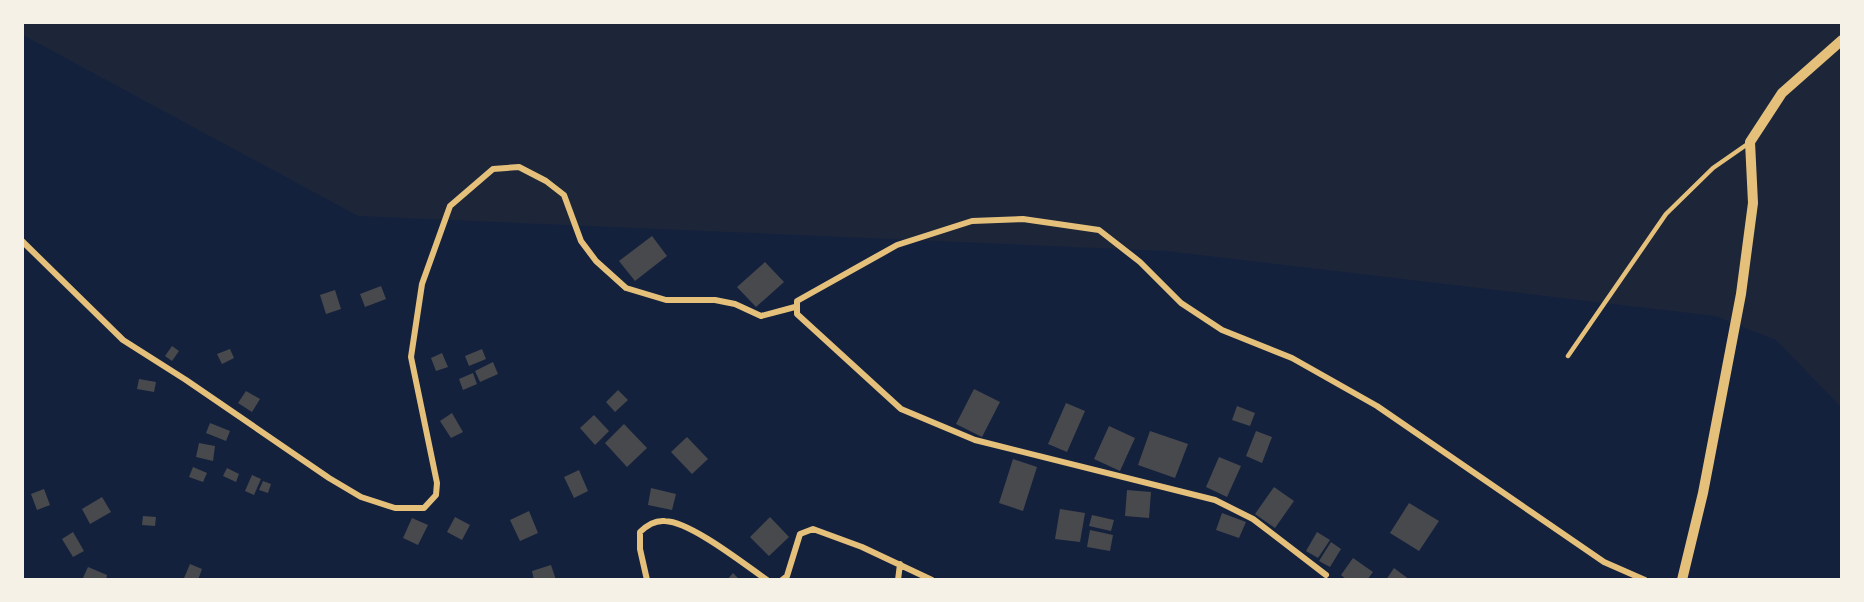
<svg xmlns="http://www.w3.org/2000/svg" width="1864" height="602" font-family="'Times New Roman',serif">
<style>
.green{fill:#1d2539}
.building{fill:#48494c}
.lines{fill:none;stroke-linecap:round;stroke-linejoin:round}
.service{stroke:#e5c07b;stroke-width:4.5}
.minor{stroke:#e5c07b;stroke-width:6}
.tertiary{stroke:#e5c07b;stroke-width:10}
</style>
<rect width="100%" height="100%" fill="#14213d"/>
<path class="green" d="M22,23H1841V407L1776,340L1715,316L1166,251L358,216L23,35Z"/>
<path class="building" d="M652,236L667,256L635,281L619,261Z
M765,262L784,282L756,307L737,287Z
M381,286L386,299L365,307L360,294Z
M335,290L341,309L326,314L320,295Z
M172,346L179,351L172,361L165,356Z
M230,349L234,358L222,364L217,354Z
M482,349L486,359L469,366L465,356Z
M442,353L448,367L436,371L431,358Z
M493,362L498,374L480,382L475,371Z
M473,373L477,384L463,390L459,379Z
M139,379L156,382L154,392L137,389Z
M974,389L1000,402L982,437L956,424Z
M618,390L628,400L615,412L606,402Z
M246,391L260,399L252,412L238,403Z
M1066,403L1085,411L1067,452L1048,444Z
M1237,406L1255,413L1250,426L1232,420Z
M452,413L463,432L451,438L440,421Z
M594,415L609,431L595,445L580,428Z
M210,423L230,431L226,441L206,433Z
M624,424L647,448L627,467L605,443Z
M1109,426L1135,438L1120,471L1094,459Z
M1150,431L1188,444L1175,478L1138,465Z
M1256,431L1272,437L1262,463L1246,456Z
M687,437L708,459L692,474L671,452Z
M199,443L215,446L213,461L196,457Z
M1219,457L1241,466L1227,497L1206,487Z
M1013,459L1037,467L1023,511L999,503Z
M193,467L207,473L203,482L189,477Z
M227,468L239,474L236,482L223,476Z
M579,470L588,491L574,498L564,477Z
M252,475L261,479L254,495L245,491Z
M263,481L271,484L268,493L259,490Z
M1274,487L1294,501L1275,528L1255,514Z
M651,488L676,494L672,510L648,505Z
M44,489L50,505L37,510L31,494Z
M1127,490L1151,492L1149,518L1125,516Z
M102,497L111,512L90,524L82,509Z
M1409,503L1439,521L1419,551L1390,533Z
M1060,509L1085,513L1080,542L1055,539Z
M529,511L538,533L520,541L510,520Z
M1222,513L1246,522L1239,538L1216,530Z
M1092,515L1114,520L1111,531L1089,526Z
M143,516L156,517L155,526L142,525Z
M455,517L470,525L462,540L447,532Z
M770,517L789,537L769,556L750,537Z
M412,518L428,525L418,545L403,538Z
M1090,530L1113,535L1110,551L1087,547Z
M73,532L84,551L73,557L62,539Z
M1317,532L1330,540L1318,558L1306,551Z
M1331,542L1341,549L1330,567L1319,561Z
M1353,558L1373,572L1367,580H1347L1341,575Z
M190,564L202,569L198,580L184,578Z
M551,565L556,580H534L532,571Z
M88,567L107,575L106,580H82Z
M1394,568L1410,580H1386Z
M733,573L740,580H727Z"/>
<g class="lines">
<path class="service" d="M1568,356L1666,214L1713,168L1749,143"/>
<path class="minor" d="M22,241L123,340L186,380L329,478L361,497L395,508H424L436,495L437,483L411,357L422,284L450,206L493,169L519,167L546,181L564,195L581,241L596,261L626,288L666,300H715L735,304L761,316L795,307
M1326,575L1253,519L1215,500L975,440L901,409L797,314V301L897,245L972,221L1023,219L1099,230L1140,262L1181,303L1222,330L1292,358L1377,406L1604,562L1645,580
M647,580L640,549V532C647,525 655,520 665,521C691,522 744,564 767,580
M782,580L787,576L800,534L813,529L862,547L932,580
M898,580L900,564"/>
<path class="tertiary" d="M1682,580L1703,493L1741,294L1753,203L1750,142L1782,93L1842,40"/>
</g>
<rect width="1864" height="602" fill="none" stroke="#f6f1e7" stroke-width="48"/>
</svg>
